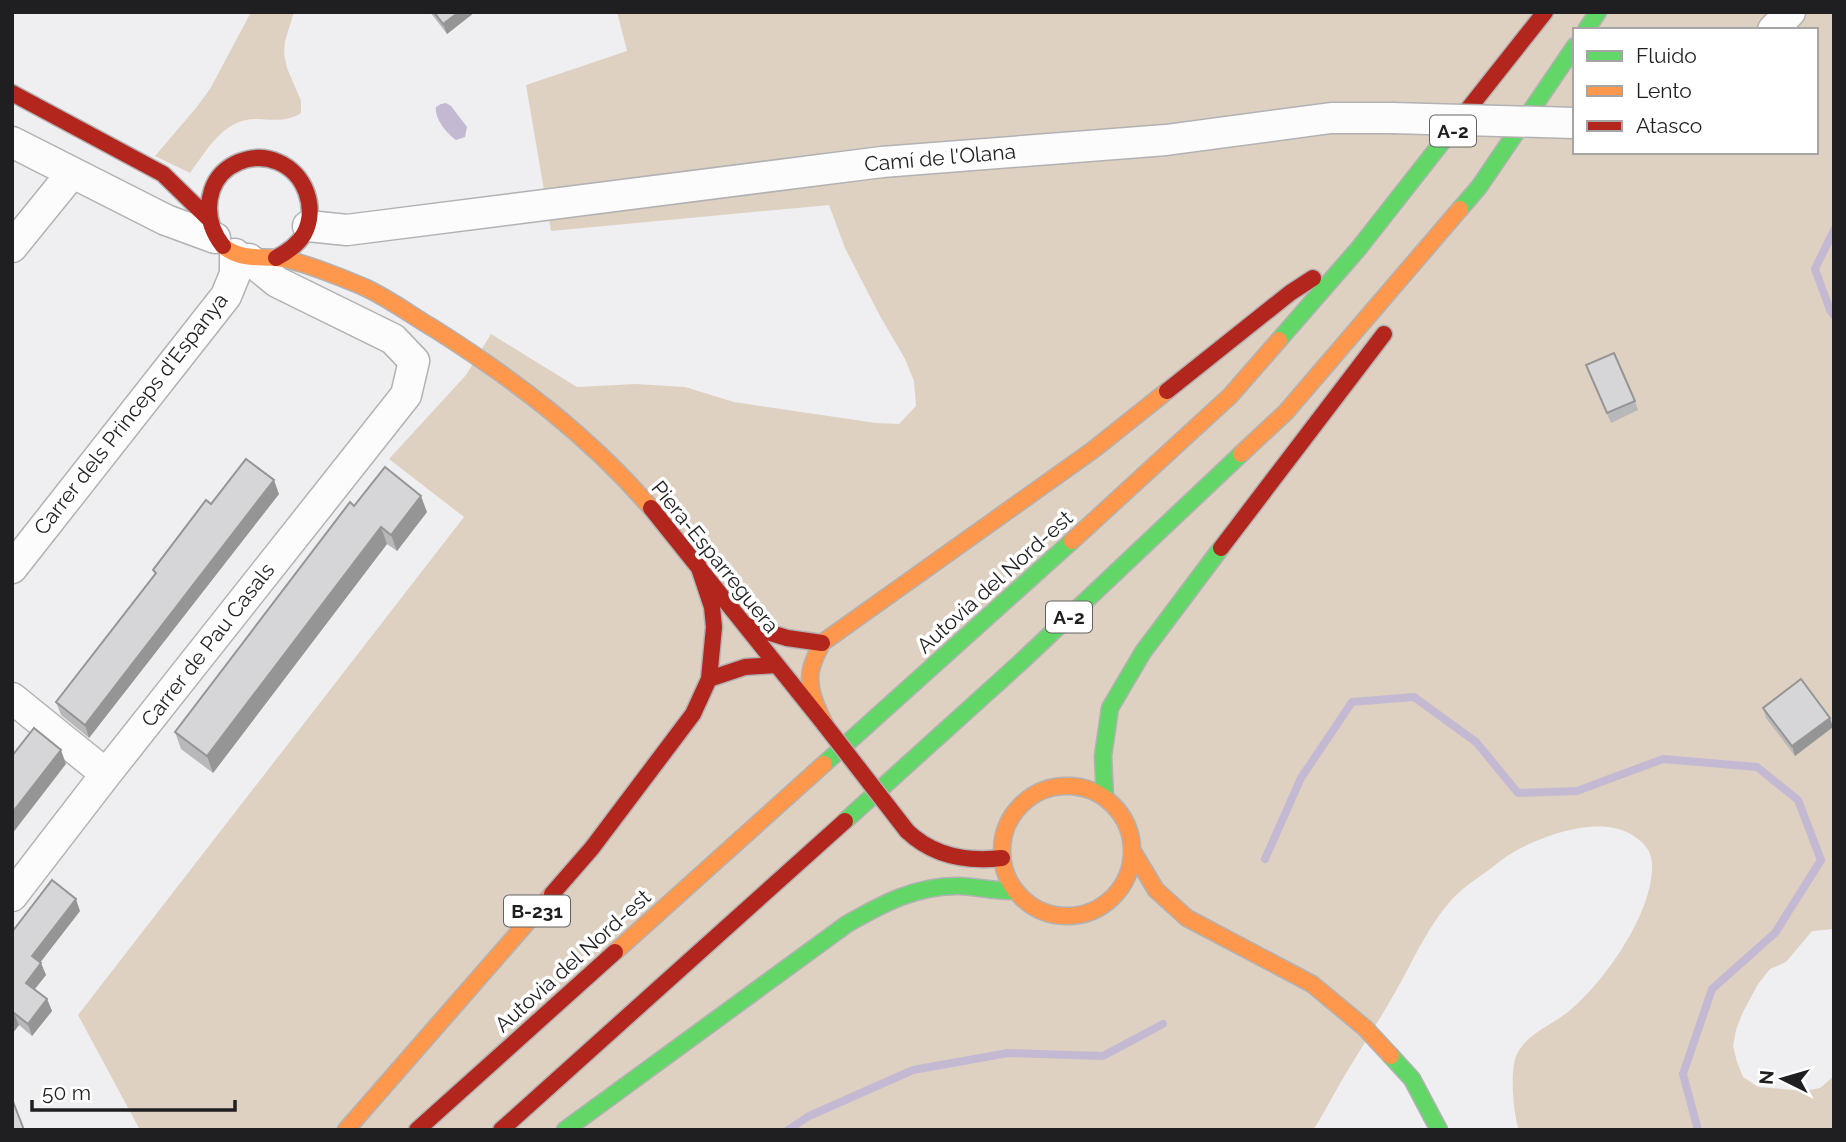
<svg xmlns="http://www.w3.org/2000/svg" width="1846" height="1142" font-family="Raleway,sans-serif">
<style>
.green{fill:#ded1c1;fill-rule:evenodd}
.water{fill:#c4b9d2}
.lines{fill:none;stroke-linecap:round;stroke-linejoin:round}
.stream{stroke:#c4b9d2;stroke-width:8}
.street-casing{stroke:#b2b1b3;stroke-width:33}
.fast-casing{stroke:#b2b1b3;stroke-width:19}
.slow-casing{stroke:#b2b1b3;stroke-width:19}
.jam-casing{stroke:#b2b1b3;stroke-width:19}
.street{stroke:#fdfcfd;stroke-width:30}
.fast{stroke:#63d668;stroke-width:16}
.slow{stroke:#ff974d;stroke-width:16}
.jam{stroke:#b3261e;stroke-width:16}
.street-bridge-casing{stroke:#b2b1b3;stroke-width:33;stroke-linecap:butt}
.jam-bridge-casing{stroke:#b2b1b3;stroke-width:19;stroke-linecap:butt}
.street-bridge{stroke:#fdfcfd;stroke-width:30}
.jam-bridge{stroke:#b3261e;stroke-width:16}
.wall{fill:#b8b7b9}
.shaded-wall{fill:#969596}
.building{fill:#d6d5d7;stroke:#969596;stroke-width:2}
.labels{text-anchor:middle;stroke-width:7;stroke-linejoin:round;paint-order:stroke}
.shield{fill:#fff;stroke:#626263;stroke-width:2}
.shield-label{font-size:19px;font-weight:bold;fill:#1f1e20}
.street-label{font-size:21px;fill:#1f1e20;stroke:#fff}
</style>
<rect width="100%" height="100%" fill="#efeef0"/>
<path class="green" d="M251,12H294L285,41L284,54L287,68L301,101V113C285,123 272,119 254,119C223,120 206,151 190,173L155,156L196,108L210,89Z
M617,12H1834V929L1812,931L1786,962L1770,969L1758,984L1742,1014L1736,1030L1733,1046L1737,1062L1743,1077L1758,1087L1805,1091L1820,1088L1834,1076V1130H1519C1513,1113 1510,1073 1516,1056C1526,1034 1550,1026 1568,1012C1604,983 1654,912 1652,864C1651,850 1644,842 1632,835C1601,816 1551,833 1521,848C1508,854 1497,864 1486,872C1479,877 1471,882 1464,888C1433,914 1417,954 1397,989C1381,1018 1362,1046 1345,1075C1334,1093 1325,1112 1313,1130H140L78,1015L464,517L389,459L466,375L491,334L577,387L636,384L685,387L734,402L876,423L899,424L916,406L914,381L905,359L880,316L845,248L829,205L551,231L526,85L627,51ZM1575,30H1816V152H1575Z"/>
<path class="water" d="M446,103L451,106L467,127L465,137L456,140C447,134 434,118 436,107L441,104Z"/>
<g class="lines">
<path class="stream" d="M1834,230L1815,269L1830,310L1834,315
M1265,859L1301,778L1352,702L1414,697L1476,742L1518,793L1577,791L1663,759L1757,767L1798,800L1821,860L1775,933L1712,989L1683,1074L1698,1130
M788,1130L809,1116L913,1070L1008,1053L1103,1056L1163,1024"/>
<g class="street-casing">
<path id="street" d="M1773,30L1790,12
M12,142L166,220L215,238
M308,226L347,230L882,162L1166,140L1331,118H1392
M12,247L72,173
M12,568L226,296L235,274V254
M12,698L106,774
M12,896L106,774L406,395L414,361L393,339L277,282L249,259"/>
</g>
<g class="fast-casing">
<path id="fast" d="M1586,30L1598,12
M1460,209L1479,187L1575,46
M1279,340L1359,248L1454,127
M824,764L1072,541
M1105,798L1103,756L1110,708L1143,652L1221,548
M845,821L1022,661L1241,454
M1391,1056L1412,1079L1439,1130
M565,1130L847,924C882,904 917,885 959,886C978,887 996,891 1014,891"/>
</g>
<g class="slow-casing">
<path id="slow" d="M223,246C244,263 264,254 289,260C314,266 340,277 364,287C388,298 411,315 433,328C514,379 589,436 651,508
M1241,454L1286,412L1460,209
M1072,541L1230,396L1279,340
M825,725C817,708 807,689 811,670C813,660 818,652 822,643L1093,450L1167,391
M1002 851a65 65 0 1 1 130 0a65 65 0 1 1-130 0Z
M1132,850L1156,890L1187,918L1312,984L1365,1028L1391,1056
M615,952L824,764
M346,1130L552,894"/>
</g>
<g class="jam-casing">
<path id="jam" d="M12,93L163,174L208,218
M1454,127L1545,12
M223,246C210,229 205,211 212,190C221,164 252,151 278,162C305,173 318,208 304,234C298,245 287,252 276,258
M1167,391L1290,293L1313,278
M651,508L825,725
M1221,548L1384,334
M745,625L787,638L822,643
M709,679L745,667L776,665
M907,831C933,856 967,862 1002,858
M552,894L592,848L693,714L709,679L714,627L712,607L698,565
M417,1130L615,952
M501,1130L845,821"/>
</g>
<use href="#street" class="street"/>
<use href="#fast" class="fast"/>
<use href="#slow" class="slow"/>
<use href="#jam" class="jam"/>
<g class="street-bridge-casing">
<path id="street-bridge" d="M1392,118L1575,123"/>
</g>
<g class="jam-bridge-casing">
<path id="jam-bridge" d="M825,725L907,831"/>
</g>
<use href="#street-bridge" class="street-bridge"/>
<use href="#jam-bridge" class="jam-bridge"/>
</g>
<path class="wall" d="M430,12H475L447,34Z
M1586,365L1635,401L1638,410L1611,423Z
M279,494L89,738L61,715L56,702L155,575L153,570L211,504Z
M354,506L427,512L397,551L387,544L213,773L181,749L175,732Z
M1763,708L1833,727L1795,756L1766,718Z
M80,911L40,962L46,975L35,989L47,999L52,1011L32,1036L19,1025L12,1034V932Z"/>
<path class="shaded-wall" d="M459,12H475L447,34L443,24Z
M274,480L279,494L89,738L85,725Z
M421,496L427,512L397,551L391,535Z
M381,527L387,544L213,773L207,756Z
M1830,718L1833,727L1795,756L1792,746Z
M61,750L66,764L12,834V813Z
M76,899L80,911L36,968L32,956Z
M41,963L46,975L30,995L26,983Z
M47,999L52,1011L32,1036L28,1024Z
M14,1013L19,1025L12,1034V1016Z"/>
<path class="building" d="M434,12H459L443,24Z
M1614,353L1635,401L1607,413L1586,365Z
M246,459L274,480L85,725L56,702L156,573L153,570L206,500L211,504Z
M385,467L421,496L391,535L381,527L207,756L175,732L350,502L354,506Z
M1801,679L1830,718L1792,746L1763,708Z
M34,728L61,750L12,813V756Z
M52,880L76,899L32,956L41,963L26,983L47,999L28,1024L14,1013L12,1016V932Z
M12,1099L24,1130H12Z"/>
<g class="labels">
<g class="shield">
<rect x="1430" y="115.5" width="46" height="31" rx="5"/>
<rect x="1046" y="601.5" width="46" height="31" rx="5"/>
<rect x="504" y="895.5" width="66" height="31" rx="5"/>
</g>
<g class="shield-label">
<text x="1453" y="138">A-2</text>
<text x="1069" y="624">A-2</text>
<text x="537" y="918">B-231</text>
</g>
<g class="street-label">
<text transform="translate(940 158) rotate(-5)" y="7">Camí de l'Olana</text>
<text transform="translate(131 414) rotate(-52)" y="7">Carrer dels Princeps d'Espanya</text>
<text transform="translate(715 557) rotate(51)" y="7">Piera-Esparreguera</text>
<text transform="translate(995 582) rotate(-42)" y="7">Autovia del Nord-est</text>
<text transform="translate(208 645) rotate(-52)" y="7">Carrer de Pau Casals</text>
<text transform="translate(573 961) rotate(-42)" y="7">Autovia del Nord-est</text>
</g>
</g>
<rect width="1846" height="1142" fill="none" stroke="#1f1e20" stroke-width="28"/>
<rect x="1573" y="28" width="245" height="126" fill="#ffffff" stroke="#a5a5a6" stroke-width="2"/>
<rect x="1587" y="51" width="35" height="10" fill="#63d668" stroke="#a5a5a6" stroke-width="2"/>
<text x="1636" y="63" font-size="21" fill="#1f1e20">Fluido</text>
<rect x="1587" y="86" width="35" height="10" fill="#ff974d" stroke="#a5a5a6" stroke-width="2"/>
<text x="1636" y="98" font-size="21" fill="#1f1e20">Lento</text>
<rect x="1587" y="121" width="35" height="10" fill="#b3261e" stroke="#a5a5a6" stroke-width="2"/>
<text x="1636" y="133" font-size="21" fill="#1f1e20">Atasco</text>
<g transform="translate(1783 1079) rotate(275)" stroke="#ffffff" stroke-width="5" paint-order="stroke">
<path d="M0-5L12 26L0 18L-12 26Z" fill="#1f1e20"/>
<text y="-10" font-size="19" font-weight="bold" text-anchor="middle" fill="#1f1e20">N</text>
</g>
<path d="M32 1100v10h203v-10" fill="none" stroke="#1f1e20" stroke-width="3.5"/>
<text x="42" y="1100" font-size="21" fill="#1f1e20" stroke="#ffffff" stroke-width="5" paint-order="stroke">50 m</text>
</svg>
